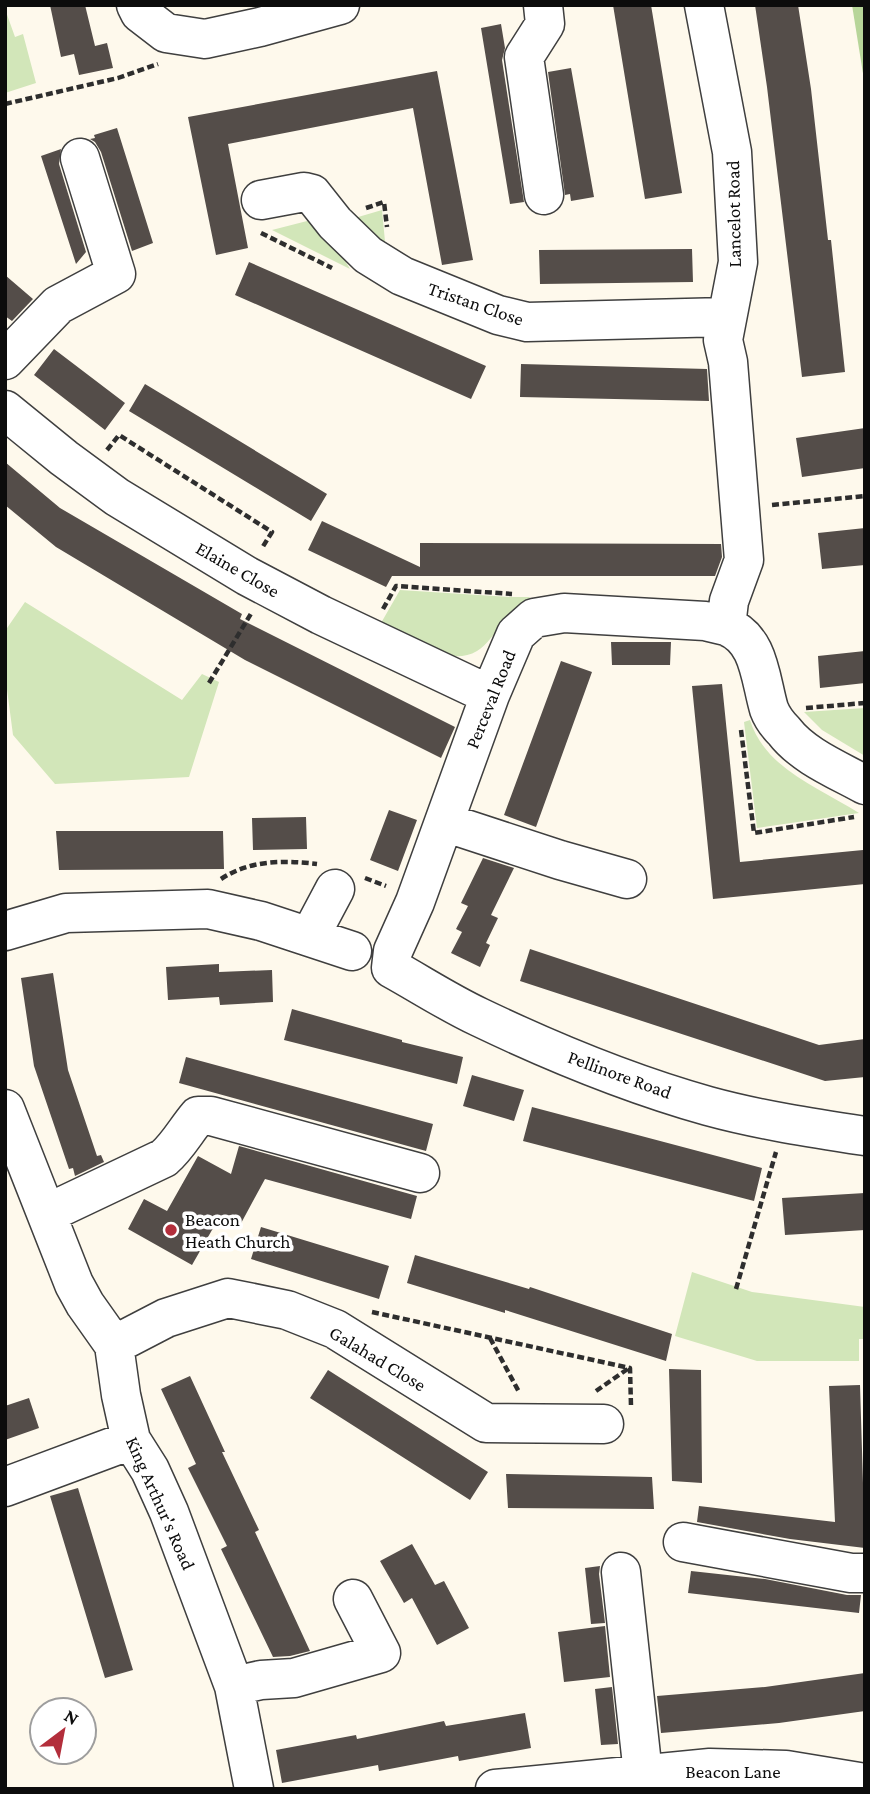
<svg xmlns="http://www.w3.org/2000/svg" width="870" height="1794" font-family="'Crimson Pro',serif">
<style>
.green{fill:#d2e6b9}
.forest{fill:#b7d599}
.building{fill:#544d49}
.lines{fill:none;stroke-linecap:round;stroke-linejoin:round}
.minor-casing{stroke:#3f3f3f;stroke-width:41}
.path{stroke:#2e2e2e;stroke-width:4.5;stroke-dasharray:7 3.5;stroke-linecap:butt}
.minor{stroke:#fff;stroke-width:38}
.poi-dot{fill:#b32e3b;stroke:#fff;stroke-width:2.5}
.labels{text-anchor:middle;stroke-width:7;stroke-linejoin:round;paint-order:stroke}
.street-label{font-size:19px;fill:#0c0c0c;stroke:#fff}
.poi-label{font-size:19px;fill:#0c0c0c;stroke:#fff;text-anchor:start}
</style>
<rect width="100%" height="100%" fill="#fef9ec"/>
<path class="green" d="M5,9L15,37L23,34L36,83L5,93Z
M382,210L386,252L348,220Z
M311,220L322,222L350,269L272,230Z
M400,590L512,597H530C527,608 511,615 503,624C495,632 487,645 477,651C447,669 407,637 381,623Z
M25,602L182,700L202,674L219,682L189,777L55,784L13,735L5,674V631Z
M865,708V756L822,730L804,712Z
M750,720C765,769 820,788 859,813L757,828L744,722Z
M692,1272L752,1292L865,1307V1339H859V1361H757L675,1336Z"/>
<path class="forest" d="M852,5H865V86Z"/>
<path class="building" d="M50,5H85L95,46L107,43L113,68L79,75L74,54L61,57Z
M613,5H651L682,193L645,199Z
M755,5H798L811,89L828,240H831L845,372L802,377L767,87Z
M501,24L505,48L502,60L524,202L510,204L481,28Z
M571,68L594,197L571,201L570,194L565,195L548,72Z
M437,71L473,260L442,265L413,108L228,144L248,248L216,255L188,117Z
M117,128L153,243L132,251L101,152L95,142L90,139L95,138L94,135Z
M61,149L59,164L86,252L76,264L41,156Z
M692,249L693,282L540,284L539,250Z
M249,262L486,366L471,399L235,295Z
M5,275L33,299L12,321L5,316Z
M54,349L125,403L105,430L34,375Z
M521,364L707,369L709,401L520,397Z
M145,384L327,494L311,521L129,411Z
M865,428V468L802,477L796,438Z
M5,462L60,508L242,614L240,619L455,727L441,758L245,660L56,547L5,505Z
M322,521L420,567V543L721,544L722,557L715,576H392L386,587L308,550Z
M865,528V565L822,569L818,533Z
M611,642H671L670,665H612Z
M865,651V683L820,688L818,656Z
M561,661L592,672L536,827L504,815Z
M722,684L740,862L863,850L865,884L713,899L692,686Z
M389,810L417,820L398,871L370,860Z
M306,817L307,849L253,850L252,818Z
M56,831H223L224,869L59,870Z
M483,858L514,868L491,915L498,918L486,943L490,945L480,967L451,953L462,932L456,929L468,906L461,903Z
M530,949L819,1045L865,1039V1077L825,1081L520,981Z
M219,964V972L272,970L273,1002L220,1005L219,997L168,1000L166,967Z
M53,973L68,1070L97,1156L101,1155L104,1162L75,1176L73,1168L69,1169L34,1066L21,978Z
M292,1009L402,1040V1042L463,1057L457,1084L284,1040Z
M186,1057L433,1124L426,1151L179,1083Z
M472,1075L524,1090L514,1121L463,1106Z
M532,1107L762,1168L754,1201L523,1141Z
M239,1146L417,1196L411,1219L265,1179L239,1227L220,1216L192,1265L128,1229L144,1199L167,1211L198,1156L231,1174Z
M865,1193V1230L785,1235L782,1198Z
M261,1227L389,1266L379,1299L251,1259Z
M415,1255L529,1289L530,1287L672,1334L666,1361L505,1310V1313L407,1283Z
M669,1369L701,1370L702,1483L672,1481Z
M328,1370L488,1472L470,1500L310,1398Z
M190,1376L225,1452H222L259,1530L255,1532L310,1651L290,1656L273,1657L221,1549L227,1546L188,1468L196,1464L161,1389Z
M860,1385L865,1548L790,1539L697,1522L699,1506L835,1522L829,1386Z
M29,1398L39,1428L5,1440V1406Z
M506,1474L652,1477L654,1509L508,1508Z
M78,1488L133,1670L105,1678L50,1496Z
M412,1544L435,1585L444,1581L469,1628L437,1645L412,1598L404,1603L380,1561Z
M600,1566L599,1574L605,1623L591,1624L585,1568Z
M691,1571L765,1579L847,1595H861L859,1613L688,1593Z
M605,1626L610,1677L564,1682L558,1632Z
M865,1673V1711L779,1723L661,1733L657,1696L765,1687Z
M612,1687L618,1744L601,1745L595,1689Z
M525,1713L531,1748L459,1761L458,1756L379,1771L378,1765L282,1783L276,1750L356,1735L357,1739L444,1721L446,1726Z"/>
<g class="lines">
<g class="minor-casing">
<path id="minor" d="M136,5L140,13L166,33L205,39L260,27L340,5
M543,5L545,24L524,57L544,195
M704,5L732,152L738,262L723,340L728,362L744,560L729,601L726,626C760,639 760,679 769,709C772,717 778,725 784,731C803,756 838,770 865,785
M261,200L304,192L312,194L335,223L368,255L402,276L498,315L527,322L726,317
M5,360L58,305L116,274L80,158
M5,410L64,458L117,497L247,576L321,615L490,695
M726,626L705,621L564,613L534,618L516,634L490,695L415,902L393,951L391,968C420,984 449,1003 479,1017C552,1052 630,1084 708,1106C759,1120 812,1128 865,1136
M444,822L560,860L627,879
M5,931L66,913L208,909L261,921L352,951
M310,936L335,889
M5,1109L74,1284L85,1304L114,1345L121,1395L131,1440L150,1470L169,1512L234,1686L254,1789
M48,1213L164,1158C178,1146 186,1130 198,1116H211L420,1173
M114,1345L166,1318L228,1298L287,1310L335,1329L486,1423L604,1424
M5,1487L131,1440
M683,1542L851,1573H865
M621,1572L643,1774
M234,1686L261,1680L294,1678L381,1653L353,1599
M495,1789L710,1768L786,1770L865,1783"/>
</g>
<path class="path" d="M5,104L118,78L158,64
M366,208L384,202L387,227
M261,233L332,268
M107,450L119,435L272,532L262,548
M772,505L865,496
M383,609L396,586L512,594
M209,683L252,612
M806,708L865,703
M741,730L754,833L854,817
M365,878L386,886
M221,879C250,860 283,860 317,864
M736,1289L776,1152
M372,1312L630,1368L631,1406
M490,1338L519,1392
M596,1391L629,1368"/>
<use href="#minor" class="minor"/>
</g>
<circle class="poi-dot" cx="171" cy="1230" r="7"/>
<g class="labels">
<g class="street-label">
<text transform="translate(733 214) rotate(-91)" y="7">Lancelot Road</text>
<text transform="translate(476 303) rotate(19)" y="7">Tristan Close</text>
<text transform="translate(238 569) rotate(30)" y="7">Elaine Close</text>
<text transform="translate(490 699) rotate(-68)" y="7">Perceval Road</text>
<text transform="translate(620 1074) rotate(20)" y="7">Pellinore Road</text>
<text transform="translate(378 1358) rotate(31)" y="7">Galahad Close</text>
<text transform="translate(161 1503) rotate(66)" y="7">King Arthur's Road</text>
<text x="733" y="1778">Beacon Lane</text>
</g>
<g class="poi-label">
<text x="185" y="1226">Beacon<tspan x="185" dy="22">Heath Church</tspan></text>
</g>
</g>
<rect width="870" height="1794" fill="none" stroke="#0c0c0c" stroke-width="14"/>
<g transform="translate(63 1731) rotate(32)"><circle r="33" fill="#ffffff" stroke="#9e9e9e" stroke-width="2"/>
<path d="M0-5L12 26L0 18L-12 26Z" fill="#b32e3b"/>
<text y="-10" font-size="19" font-weight="bold" text-anchor="middle" fill="#0c0c0c">N</text>
</g>
</svg>
